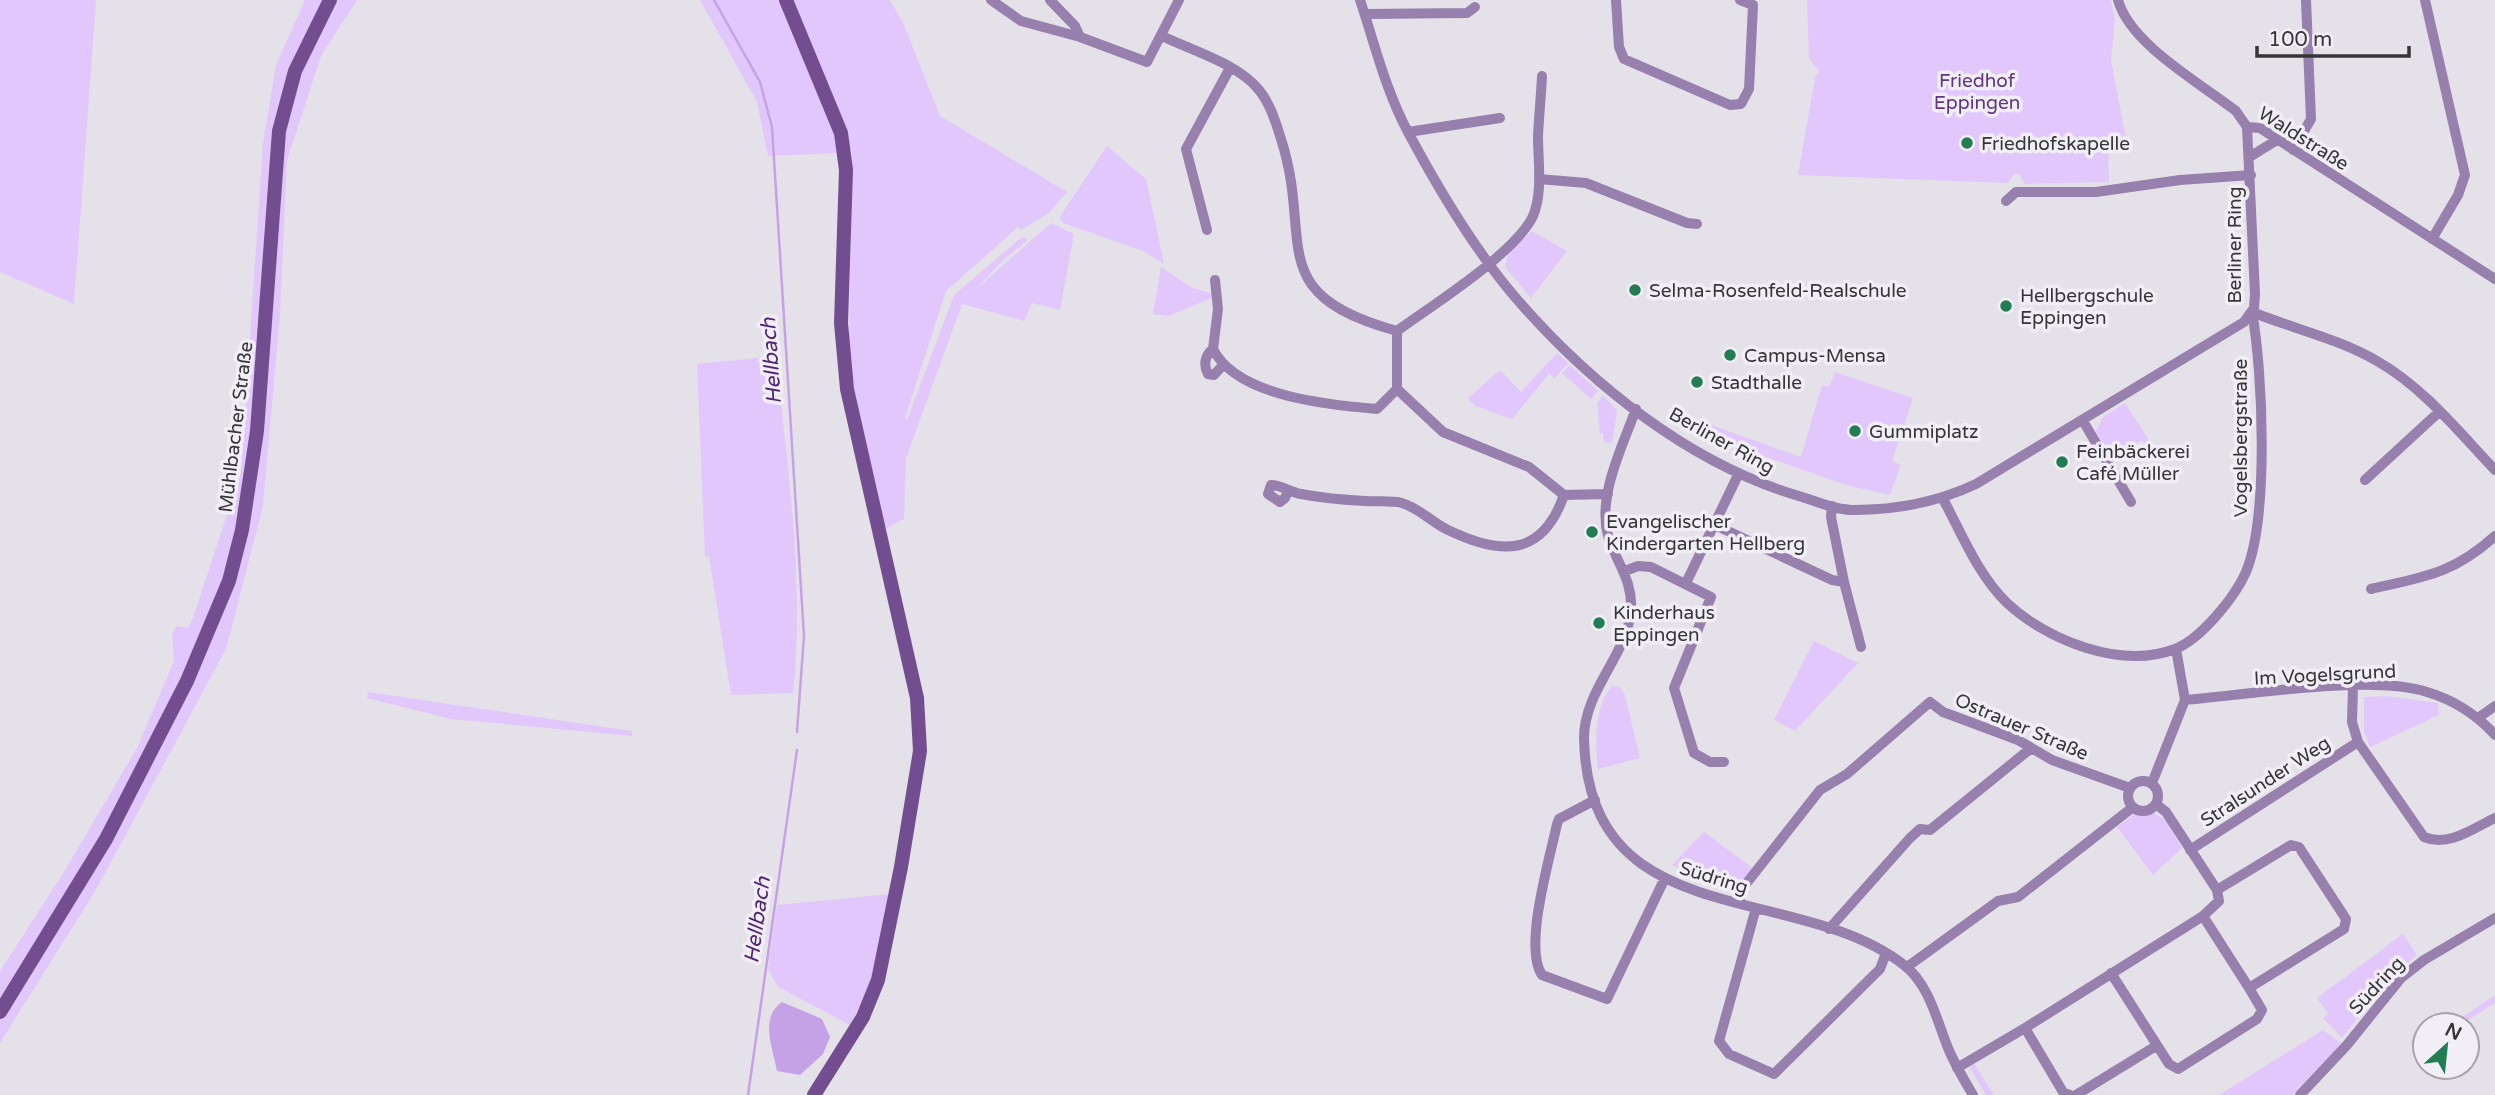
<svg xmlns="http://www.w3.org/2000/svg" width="2495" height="1095" font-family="'Varela Round',sans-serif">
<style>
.green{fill:#e1c7fc}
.water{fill:#c5a1e6}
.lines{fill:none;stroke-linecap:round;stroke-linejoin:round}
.stream{stroke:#c5a1e6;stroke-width:2.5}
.street{stroke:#977fae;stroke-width:10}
.secondary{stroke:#724e91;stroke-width:14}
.poi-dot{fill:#227d52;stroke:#f2eef6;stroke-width:2.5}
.labels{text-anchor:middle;stroke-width:7;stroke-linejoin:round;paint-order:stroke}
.park-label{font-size:19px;fill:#623485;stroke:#f2eef6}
.street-label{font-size:19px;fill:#363538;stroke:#f2eef6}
.poi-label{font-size:19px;fill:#363538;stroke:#f2eef6;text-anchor:start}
.water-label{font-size:21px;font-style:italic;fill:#532575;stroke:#f2eef6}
</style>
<rect width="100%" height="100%" fill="#e5e1e8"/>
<path class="green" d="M0,0H96L74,304L0,272Z
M305,0H357L321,56L287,160L280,314L263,506L226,649L97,888L0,1043V971L61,877L137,748L174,661L172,634L176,626L188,628L194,615L241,472L263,144L276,65Z
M700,0H890L904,25L940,116L1067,192L1050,212L1021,230L1018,227L946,291L905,418L907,420L954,295L1022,237L1028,240L1002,261L975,290L1051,223L1074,234L1060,310L1032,303L1024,321L962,304L906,458L904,519L885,529L852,380L849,342L852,149L839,148L840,153L768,156L757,102Z
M1807,0H2111L2115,20L2111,60L2128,149L2108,152L2109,182L2025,184L2019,174H2014L2008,183L1798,175L1815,78L1819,71L1809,58Z
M1107,146L1146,179L1164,264L1143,251L1063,223L1059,218Z
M1532,231L1567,251L1531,298L1506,268C1503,252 1522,241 1532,231Z
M1161,267L1192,288L1214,294V297L1168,316L1153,314Z
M1557,353L1568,363L1555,378L1549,374L1512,419L1475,406L1468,398L1500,370L1521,392Z
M776,356C787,467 805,581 793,693L731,695L709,556L705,557L697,364Z
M1570,365L1598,391L1591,399L1562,373Z
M1835,372L1913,398L1892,461L1901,465L1890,495L1846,485L1707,436L1711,425L1801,457L1822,385L1829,387Z
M1603,395L1617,411L1612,443L1604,442L1603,433H1600L1597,403Z
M2125,403L2150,442L2146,445L2142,440L2111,459L2096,431L2103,417Z
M1814,641L1858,663L1795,731L1774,720Z
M1612,686L1620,687L1625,695L1640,758L1598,769C1595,744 1594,706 1612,686Z
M368,692L632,731V736L451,719L367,698Z
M2386,696L2438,703L2439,715L2370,747L2364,731V697Z
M2154,813L2166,821L2182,848L2153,875L2117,827L2135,814Z
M1704,832L1754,869L1739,888L1691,874L1672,865Z
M890,894L869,988L850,1025L778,987L768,969L777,905Z
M2403,934L2417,955L2385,982L2342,1038L2323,1018L2328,1014L2317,998Z
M2495,995V1003L2460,1025H2451Z
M2323,1030L2342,1044L2292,1095H2219Z
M1974,1063L1994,1095H1986L1970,1068Z"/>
<path class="water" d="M782,1002L822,1019L830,1037L823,1054L800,1075L777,1071C773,1048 759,1018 782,1002Z"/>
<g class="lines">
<path class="stream" d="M714,0L760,82L772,127L804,636L797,732
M748,1095L797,750"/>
<path class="street" d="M991,0L1021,21L1080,37
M1050,0L1075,26L1080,37L1147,62L1179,0
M1360,0C1375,45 1386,92 1409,134C1439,190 1474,249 1515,297C1590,384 1691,465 1802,497C1818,502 1836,510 1853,510C1896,510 1938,502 1976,484L2244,322L2254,308L2255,294L2247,127L2236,111C2200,83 2130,44 2118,0
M1616,0L1619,47L1624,59L1730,105L1741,104L1749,89L1753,5L1740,0
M2425,0L2465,175L2458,195L2432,239
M1365,14L1467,13L1475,7
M1162,36C1193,51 1237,63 1259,90C1270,103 1276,123 1281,139C1314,241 1261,294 1397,331C1431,306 1516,253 1533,216C1543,193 1538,161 1538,136C1539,116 1541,96 1542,76
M2247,127L2260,128L2495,279
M1408,132L1500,118
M2293,150L2311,119L2306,0
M2251,156L2277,140
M1539,179L1586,183L1687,223L1697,224
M2006,201L2016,192H2096L2180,180L2251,175
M1207,230L1186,149L1230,68
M2252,312C2294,329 2337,338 2377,361C2423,387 2459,432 2495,470
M1397,331V389L1443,432L1529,467L1564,495L1608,494
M1213,349L1218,309L1215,280
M1223,365L1214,375L1208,374C1203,365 1205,355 1213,349C1237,397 1330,405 1377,409L1397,389
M1636,409C1623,445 1597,496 1608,536C1616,562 1633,580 1631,610C1627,656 1584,690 1584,738C1588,936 1795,880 1904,965C1929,984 1937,1021 1948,1048C1955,1065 1964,1080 1973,1095
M2083,421L2131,502
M2365,480L2439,412
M1288,491L1285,498L1280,502L1268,494L1271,485C1281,485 1291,492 1301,494C1322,498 1343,500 1365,501C1377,502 1391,500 1402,503C1419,508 1433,523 1448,530C1500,555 1542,558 1564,495
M1943,499C1962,534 1978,575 2007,603C2047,640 2121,670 2175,649C2201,639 2235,597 2246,572C2269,516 2263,373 2252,312
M1832,506L1831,517L1844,582
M1715,525L1832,580L1844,582L1861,647
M1625,571L1638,566L1651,567L1711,597L1674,688L1694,753L1710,762H1724
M1686,583L1739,473
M2371,589C2424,577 2453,574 2495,536
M2353,687L2352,722L2358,742L2424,837C2449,847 2472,829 2495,818
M2185,700C2247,695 2371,674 2427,692C2454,700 2476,714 2495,735
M2478,718L2495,706
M2128 796a15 15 0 1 1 30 0a15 15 0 1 1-30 0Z
M2152,783L2185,700L2176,649
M1595,800L1559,819L1557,824C1550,858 1523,947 1542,975L1607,999L1664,880
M2156,804L2166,812L2217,890
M2190,850L2358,742
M1739,903L1742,889L1820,790L1847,774L1930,702L1943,712L2018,740L2052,760L2130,788
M1756,908L1719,1041L1729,1054L1774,1074L1880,969L1886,953
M2203,916L2249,988
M1829,929L1910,838L1920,829L1930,830L2030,749
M1907,967L1998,901L2018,897L2133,807
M2025,1028L2203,916L2219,901L2217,890L2291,845L2299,847L2346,919L2344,929L2249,988L2262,1010L2257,1019L2178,1069L2169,1064L2111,973
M1957,1068L2025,1028L2063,1092L2070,1095
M2076,1095L2156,1046
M2300,1095L2347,1045L2401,978L2424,960L2495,918"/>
<path class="secondary" d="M786,0L841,133L846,170L841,323L847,389L917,698L920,751L901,867L878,980L863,1017L814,1095
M0,1012L106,839L187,681L229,581L242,530L257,431L279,131L295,71L330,0"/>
</g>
<g class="poi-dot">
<circle cx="1967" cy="143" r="7"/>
<circle cx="1635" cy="290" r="7"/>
<circle cx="2006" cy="306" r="7"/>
<circle cx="1730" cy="355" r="7"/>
<circle cx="1697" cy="382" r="7"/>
<circle cx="1855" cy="431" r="7"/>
<circle cx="2062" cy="462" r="7"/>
<circle cx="1592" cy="532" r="7"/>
<circle cx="1599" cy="623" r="7"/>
</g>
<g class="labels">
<g class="park-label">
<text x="1977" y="87">Friedhof<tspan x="1977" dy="22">Eppingen</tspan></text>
</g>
<g class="street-label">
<text transform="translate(2304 138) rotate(32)" y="7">Waldstraße</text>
<text transform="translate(2234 245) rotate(-90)" y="7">Berliner Ring</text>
<text transform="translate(235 427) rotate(-83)" y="7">Mühlbacher Straße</text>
<text transform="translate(2240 438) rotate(-90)" y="7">Vogelsbergstraße</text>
<text transform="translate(1722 440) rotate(29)" y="7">Berliner Ring</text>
<text transform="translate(2325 674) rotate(-3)" y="7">Im Vogelsgrund</text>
<text transform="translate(2022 726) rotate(23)" y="7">Ostrauer Straße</text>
<text transform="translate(2265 781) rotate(-33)" y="7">Stralsunder Weg</text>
<text transform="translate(1714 877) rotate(17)" y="7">Südring</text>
<text transform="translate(2376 985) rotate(-47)" y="7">Südring</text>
</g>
<g class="poi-label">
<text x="1981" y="150">Friedhofskapelle</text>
<text x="1649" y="297">Selma-Rosenfeld-Realschule</text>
<text x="2020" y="302">Hellbergschule<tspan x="2020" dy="22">Eppingen</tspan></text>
<text x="1744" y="362">Campus-Mensa</text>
<text x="1711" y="389">Stadthalle</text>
<text x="1869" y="438">Gummiplatz</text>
<text x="2076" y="458">Feinbäckerei<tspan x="2076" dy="22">Café Müller</tspan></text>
<text x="1606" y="528">Evangelischer<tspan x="1606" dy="22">Kindergarten Hellberg</tspan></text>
<text x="1613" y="619">Kinderhaus<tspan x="1613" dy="22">Eppingen</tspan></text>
</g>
<g class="water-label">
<text transform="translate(771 361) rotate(-94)" y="7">Hellbach</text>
<text transform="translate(757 920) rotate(-82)" y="7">Hellbach</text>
</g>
</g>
<g transform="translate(2446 1046) rotate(27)"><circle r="33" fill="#f2eef6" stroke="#a7a4aa" stroke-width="2"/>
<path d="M0-5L12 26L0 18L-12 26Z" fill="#227d52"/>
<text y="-10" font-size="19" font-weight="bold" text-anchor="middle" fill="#363538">N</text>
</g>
<path d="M2257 46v10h152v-10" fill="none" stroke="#363538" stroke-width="3.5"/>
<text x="2268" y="46" font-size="21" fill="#363538" stroke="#f2eef6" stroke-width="5" paint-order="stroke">100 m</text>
</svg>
